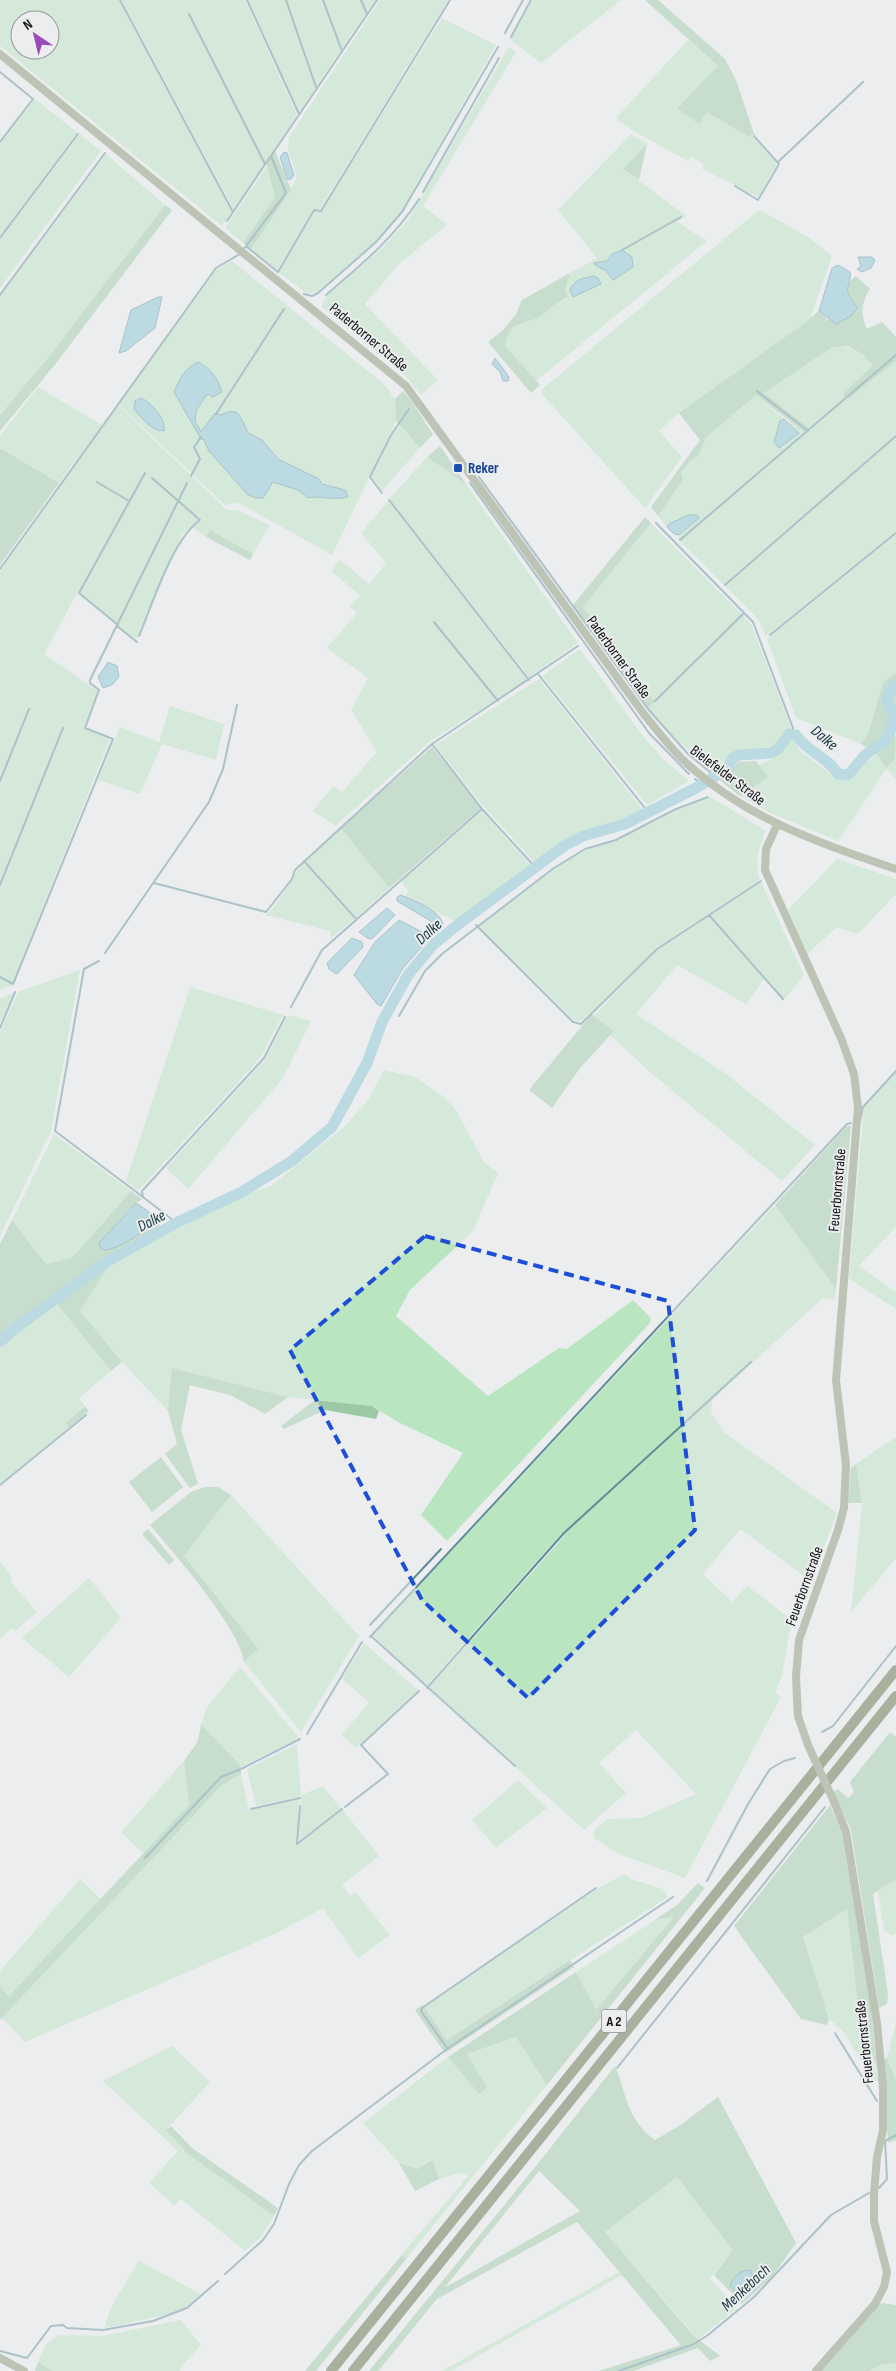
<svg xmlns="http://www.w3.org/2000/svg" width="896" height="2371" font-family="'Sofia Sans Condensed',sans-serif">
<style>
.green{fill:#bae5c1;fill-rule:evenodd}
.forest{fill:#9cc9a4;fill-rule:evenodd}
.water{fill:#80c3d2;stroke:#5f8e99}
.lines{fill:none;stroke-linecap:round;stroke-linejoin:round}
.stream{stroke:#5f8e99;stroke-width:2}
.river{stroke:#80c3d2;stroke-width:11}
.secondary{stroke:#859272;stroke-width:8}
.highway{stroke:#58693b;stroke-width:10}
.secondary-bridge{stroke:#859272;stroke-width:8}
.marked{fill:none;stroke:#1d4ed8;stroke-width:4;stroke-dasharray:10 6;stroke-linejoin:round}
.transit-dot{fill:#1a4fb4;stroke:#ebedef;stroke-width:2}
.labels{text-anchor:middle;stroke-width:4;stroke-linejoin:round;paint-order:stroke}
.shield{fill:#ebedef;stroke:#535455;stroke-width:1}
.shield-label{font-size:14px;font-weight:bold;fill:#121313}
.street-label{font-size:15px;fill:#121313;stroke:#ebedef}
.transit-label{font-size:15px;font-weight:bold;fill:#164399;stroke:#ebedef;text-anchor:start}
.water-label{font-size:16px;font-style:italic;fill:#15363d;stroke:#ebedef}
</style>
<rect width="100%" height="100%" fill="#ebedef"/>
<path class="green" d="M2,0H119L232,212L222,226L0,46V1ZM20,20H50V50H20Z
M122,0H245L297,115L234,210Z
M248,0H375L299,112Z
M380,0H448L320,209H313L277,270L251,249L288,195L297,177L288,150L289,137Z
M533,0H621L541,63L510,40Z
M442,18L496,45L401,212L375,242L318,291L307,294L279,272L315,210L322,211Z
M688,40L718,66L677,108L707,111L749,137L752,136L777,164L758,197L702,169L704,164L691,157L688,161L632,130L616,118Z
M509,47L516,52L423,206L447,225L399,264L365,304L438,380L421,395L403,373L322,307L325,298L382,248L407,221Z
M35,99L78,133L0,237V144Z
M80,134L101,151L0,288V240Z
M631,134L647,144L623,169L686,216L677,222L707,241L536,381L505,346L508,334L514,326L538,318L555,304L568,298L565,291L570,273L597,258L558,210Z
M106,154L165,205L51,354L0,415V297Z
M267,166L275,197L243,243L225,228Z
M758,211H762L808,237L832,256L811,316L803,324L679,413L659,431L682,457L645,508L541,393V390Z
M232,261L384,384L395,399L396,421L332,555L239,503L225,505L118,404L217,269Z
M832,346C853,346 859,351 873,365L843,394L848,399L896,361V532L766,636L758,619L678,539L679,535L696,521L693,515H688L667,527L658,516L683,480L681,472L691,460L699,455L705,438L756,395L784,419L780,421L774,442L779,448L799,433L788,420L804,432L808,428L764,393Z
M38,387L102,425L59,483L0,448V436Z
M118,405L227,510H237L270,525L253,554L210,530L206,537L192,527L201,521L200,519L182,535L136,640L77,593L44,654L98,691L84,728L110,739L11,986L0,990V572Z
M400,426L420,448L382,491L372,477L392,435Z
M427,457L466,484L578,643L529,677L389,499Z
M388,501L528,680L429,742L335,826L313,811L333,786L342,792L377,752L351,710L368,678L327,648L357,613L350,607L360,595L331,571L340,560L369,584L386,563L361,533Z
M651,523L751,624L791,727L781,735L774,746L738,752L732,756L725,764L712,772L664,727L648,708L654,702L583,607Z
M896,535V673L883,682L868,735L861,744L796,718L767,639Z
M580,649L643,736L663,759L689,781L647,805L542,676Z
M539,679L642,809L625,819L581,832L535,863L484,807L435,745Z
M170,706L224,724L216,760L162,744L140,794L98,780L120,727L159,742Z
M896,736V779L886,769L838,841L768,812L740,796L768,777L759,765C773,759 780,754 788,741L793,739L800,751L839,780H851L865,763L877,754L886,768L895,759L894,738Z
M711,797L766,831C758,849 754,861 760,880L656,948L596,1008L580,1021L574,1020L478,925L573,856L596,846L617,841L677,810Z
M482,811L531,866L454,921L405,895L409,891L401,882Z
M341,828L389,888L356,918L306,861Z
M837,859L896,879V894L858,934L837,927L807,954L788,910Z
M304,863L354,919L331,938L330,931L266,915C282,901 289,878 304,863Z
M761,882L804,975L783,1001L764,979L746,1004L677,965L636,1014L726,1074L815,1145L782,1181L651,1073L610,1035L613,1031L594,1015L658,949Z
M80,970L51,1131L0,1236V1032L18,992Z
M190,987L283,1015L262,1055L253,1066L138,1191L126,1181Z
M14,993L0,1024V998Z
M288,1015L311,1021L283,1078L188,1189L166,1168L265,1060Z
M384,1070L415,1077L444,1097L456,1110L484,1162L498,1173L473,1231L410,1290L396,1316L488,1396L559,1348L567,1349L633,1300L651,1318L650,1323L447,1541L421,1515L463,1453L398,1422L372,1406L288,1397L173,1368L168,1411L122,1362L80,1311L110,1264L241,1196L271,1186L345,1126L368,1100Z
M896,1072V1227L859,1266L896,1292V1309L849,1279L864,1106Z
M54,1134L131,1191L72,1258L46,1264L12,1220Z
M775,1205L836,1289L835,1300L823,1298L712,1400L711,1412L724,1432L837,1513L811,1581L740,1529L703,1574L732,1602L747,1586L792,1620L782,1675L775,1693L781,1697L685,1878L619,1854L594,1838V1830L607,1819L641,1818L696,1794L636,1730L599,1763L626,1793L584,1830L429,1688L565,1535L562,1533L426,1686L373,1635Z
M57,1304L111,1371L79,1398L85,1406L65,1422L69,1427L0,1484V1350L16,1333Z
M896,1437V1558L851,1612L862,1503L856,1464Z
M231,1495L359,1636L301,1732L244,1662L257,1649L184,1556Z
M0,1562L13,1578L10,1581L37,1612L15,1631L12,1628L0,1639Z
M89,1578L121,1618L69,1677L22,1638Z
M364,1643L418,1690L356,1748L342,1735L369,1702L342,1679Z
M240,1667L299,1738L241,1767L201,1724L207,1707Z
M297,1744L301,1795L323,1786L341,1809L299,1841L301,1796L256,1806L247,1769Z
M184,1761L189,1805L145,1855L121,1832Z
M241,1774L249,1810L299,1799L297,1845L343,1810L379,1856L342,1885L350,1896L356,1892L390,1935L358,1958L323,1908L275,1934L25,2042L2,2018L221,1786Z
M518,1780L547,1808L496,1848L472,1820Z
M625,1874L631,1879L663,1889L668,1897L447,2040L425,2007L600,1887Z
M80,1879L102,1900L9,1996L0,1987V1971Z
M896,1879V1933L893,1936L884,1931L878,1891Z
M847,1909L859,2014L879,2081H874L842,2030L829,2019L803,1937Z
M675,1917L596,2011L576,1972L655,1920Z
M896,2023V2080L887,2058Z
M516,2037L547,2085L407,2258L402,2254L468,2176L461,2173L439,2179L431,2160L418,2169L399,2163L363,2123L448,2057L479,2094L487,2087L467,2054Z
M172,2046L210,2082L166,2130L188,2154L274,2216L260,2238L245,2251L181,2199L174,2205L149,2183L178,2151L103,2081Z
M677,2177L733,2250L710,2279L737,2308L698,2339L605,2232Z
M139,2261L201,2294L186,2307L171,2314L105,2328C109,2304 127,2282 139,2261Z
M619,2272L622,2275L451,2371H442Z
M181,2320L201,2345L179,2369L181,2371H54L38,2362L46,2344L59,2335L102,2336Z
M896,2363V2371H869L880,2365Z"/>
<path class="forest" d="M645,0H658L725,59L736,80L754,134L749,137L707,112L699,124L677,108L718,66Z
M647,144L639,180L623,169Z
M274,149L291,190L251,249L243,243L275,197L266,162Z
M165,205L172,210L57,362L0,431V415L51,354Z
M570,273L565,291L568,297L555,304L538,318L514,326L508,334L505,346L540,385L531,393L488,342L502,331L516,314L522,300Z
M856,276L870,289C861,303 860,314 867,329L882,322L896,337V361L848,399L843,394L873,365L862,354L848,346L832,347L764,393L809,428L804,432L756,395L705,438L699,455L691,460L681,472L683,480L658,516L651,507L700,440L679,413L803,324L819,311L828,320L854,301C844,293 847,282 856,276Z
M403,391C415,404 422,419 433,434L420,448L396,421L395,399Z
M440,446L466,484L427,457Z
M0,448L59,483L0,565Z
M645,517L651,523L583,607L655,702L648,708L573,605Z
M210,530L253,554L250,560L206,537Z
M896,673L895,759L886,768L877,754L861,744L868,735L883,682Z
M432,747L481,808L389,888L341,828Z
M756,761L768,777L740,796L719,780L730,774L738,762Z
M592,1014L614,1031L580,1068L552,1108L529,1090Z
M847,1126H851L836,1289L775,1205Z
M131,1191L142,1199L129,1209L98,1246L149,1228L157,1221L162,1228L106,1258L11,1326L0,1337V1244L12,1220L46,1264L72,1258Z
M110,1264L80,1311L122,1362L111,1371L57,1304Z
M172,1368L288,1397L265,1414L230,1395L190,1385L181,1430L198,1484L190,1488L165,1454L177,1444L168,1411Z
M315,1400L372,1406L379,1411L376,1419L325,1410L284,1429L281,1426Z
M85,1406L89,1411L69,1427L65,1423Z
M161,1457L183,1487L152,1512L129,1482Z
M856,1464L862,1503H848L851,1468Z
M205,1487H218L231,1495L184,1556L258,1649L244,1662C241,1630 173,1552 150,1525L191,1492Z
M148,1529L174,1560L169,1565L142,1534Z
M201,1724L238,1763L241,1767V1774L221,1786L0,2020V1987L9,1996L189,1805L184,1761L198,1741Z
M890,1732L896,1737V1879L873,1894L888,1994L887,2004L879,2008L851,1830L833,1792L838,1789L848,1798L854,1792L850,1782Z
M830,1805L842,1833L871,2010L877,2069L859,2014L847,1909L803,1937L829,2019L827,2025L801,2019L734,1926Z
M698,1883L705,1888L547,2085L516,2037L467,2054L487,2087L479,2094L448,2057L576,1972L596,2010L674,1917L655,1920L677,1905Z
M570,1960L574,1967L445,2053L415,2010L423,2005L447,2040Z
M887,2058L896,2080V2140L888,2143L884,2059Z
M615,2066C627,2095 627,2120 655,2140L679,2126L718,2097L796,2243L772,2277L742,2304L714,2275L733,2250L677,2177L605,2232L694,2336L720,2356L710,2361L698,2348L633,2371H599L681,2345L577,2222L437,2299L378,2371H369L536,2166ZM539,2171L580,2211L446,2287V2286Z
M171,2126L192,2148L278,2208L274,2216L188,2154L166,2130Z
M432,2160L439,2179L415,2191L399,2163L418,2169Z
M402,2255L407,2258L316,2371H305Z
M882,2303L896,2305V2363L880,2365L869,2371H819L878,2305Z
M38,2362L53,2371H54H35Z"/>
<path class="water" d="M284,152L287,153L294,175L290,180L287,179L280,157Z
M622,250L632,257L633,267L613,280L605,270L595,265L594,263L607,261L612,254Z
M858,257H872L875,260L871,268L862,272L857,269L861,266Z
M838,265L850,272C852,280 846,286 848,293C849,298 855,302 857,308L851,316L836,324L819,311L832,268Z
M594,276L598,278L601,284L573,297L570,290C574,279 584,278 594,276Z
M158,297H162L155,328L126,351L119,353L131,310Z
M495,358L509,377L508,381H503L500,372L492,364Z
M198,362C211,368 217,378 222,392L213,397L207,394L196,411L195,421L201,432L215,413L221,415C240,405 241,419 248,433L262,440L278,459L319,479L322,484L345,490L348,497C331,501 321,495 308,498L298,490L273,482L263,498H256L248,495L209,451L204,440L201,439L174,392C180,378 184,369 198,362Z
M141,398C150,401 167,420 164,431C151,431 142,418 134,409L135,401Z
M784,419L799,433L779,448L774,442L780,421Z
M688,515H697L699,518L679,535L674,534L667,527L669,524Z
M108,662L117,666L119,677L112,685L103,688L98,677Z
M401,895C413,900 440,910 443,924L439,926L397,901V897Z
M387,908L395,915L373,938L369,939L359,932Z
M399,920L428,935V940L403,968L381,1006L377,1004L354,975L375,942Z
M352,938L362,942L363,947L337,974L329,969L327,963Z
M135,1204H138L157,1218V1221C147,1229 112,1255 101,1249L99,1243Z
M750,2270L754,2278L738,2294L730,2286C733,2277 740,2270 750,2270Z"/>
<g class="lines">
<path class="stream" d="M120,0L233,212
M247,0L299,114
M286,0L316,87
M323,0L342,51
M361,0L367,14
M189,14L265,164
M505,33L523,0
M511,37L531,0
M0,72L33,99L0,142
M778,162L863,82
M735,186L758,200L779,164L754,136
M423,192L499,58
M227,221L270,157
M0,238L78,134
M247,247L278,272L314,210L321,211L450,0
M243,250L286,193L271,156L377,0
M622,250L681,217
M304,294L312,296L318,293L376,242L402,212L498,47
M0,295L105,153
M326,295C361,265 394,238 419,199
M757,391L808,431
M216,414L284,309
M191,476L200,459L194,447L201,437
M479,477L648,709L688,754L715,776
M97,482L129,501
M470,483L649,733L689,774
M382,493L370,477L391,435L409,409
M389,500L529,680
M656,523L753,622L793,728V733
M680,540L896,355
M0,569L216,268L240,254
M725,585L896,436
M434,622L498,701
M118,625L79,593L145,473
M117,626L137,642
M770,635L896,533
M139,636C153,603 172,540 200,520L152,478
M538,674L648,812
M655,701L744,613
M432,744L482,809L535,867
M695,779L702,784
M0,781L29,709
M304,861L356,919
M154,883L266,912L292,879L295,870L432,744L578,646
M0,885L63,728
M709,915L783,999
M476,925L573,1022L581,1024L657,949L761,881
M105,953L209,802L223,769L237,705
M99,961L84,969L55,1131L143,1197
M0,977L13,984L113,739L85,728L99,690L90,683V680L187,483
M291,1007L322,950L482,809
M399,1016L425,971L442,954L554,868L585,849L616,840L676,809L708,797
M0,1028L15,992
M860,1122L863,1107L896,1071
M175,1224L174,1221L143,1197L142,1191L264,1058L285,1017
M0,1485L86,1415
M370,1625L441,1549
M371,1636L515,1766
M370,1637L847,1124L851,1123
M427,1688L564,1533L751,1362
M822,1732L833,1726L896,1646
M307,1734L362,1642
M300,1806L297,1844L342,1809
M345,1807L388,1774L361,1745L419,1691
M251,1809L300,1798
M145,1858L221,1777L241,1769L300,1739
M707,1881L748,1804L770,1769L784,1761L795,1758
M835,2033L877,2101
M447,2048L421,2011L422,2008L596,1888
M617,2068L825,1807
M879,2188L887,2179L885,2141L896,2135
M225,2274L263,2240L274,2224L289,2184L299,2165L312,2151L447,2049L673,1897
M0,2351L27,2358L51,2326L63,2325L67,2328L103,2330L153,2321L187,2308L218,2281
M619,2371L694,2344L708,2335L754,2297L831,2215L869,2193"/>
<path class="river" d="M0,1342L14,1329L108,1261L178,1222L242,1192L292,1161L332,1127L367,1063L382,1022L408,975L433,945L456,926L564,846L583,836L625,824L696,788L728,768L733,758L739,755L770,753L777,750L789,734L796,735C808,753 827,756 838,774L848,775L866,754L885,741L891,729L895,709L889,707C884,700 890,689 896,683"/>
<path class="secondary" d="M0,54L406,386L643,713C656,729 669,746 683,760C746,819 817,842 896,869
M777,825L766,849L765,870L841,1038L854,1074L858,1107L836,1380L846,1465L844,1508L838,1530L799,1640L796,1677L798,1716L808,1745
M0,2358L24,2371
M816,2371L875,2304L884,2287L887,2272L874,2221V2194L877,2157L883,2130V2087L877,2023L846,1832L835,1804"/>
<path class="highway" d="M331,2371L896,1670
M353,2371L896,1696"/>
<path class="secondary-bridge" d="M808,1745L835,1804"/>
</g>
<path d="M0 0H896V2371H0ZM425,1236L668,1301L695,1530L528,1698L422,1600L290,1350Z" fill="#ebedef" fill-opacity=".55" fill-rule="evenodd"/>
<path class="marked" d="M425,1236L668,1301L695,1530L528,1698L422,1600L290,1350Z"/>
<rect class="transit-dot" x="453" y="463" width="10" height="10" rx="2.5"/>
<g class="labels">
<rect class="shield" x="601.5" y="2009.5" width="25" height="23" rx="4"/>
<g class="shield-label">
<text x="614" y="2026">A 2</text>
</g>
<g class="street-label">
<text transform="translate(369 337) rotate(40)" y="5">Paderborner Straße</text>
<text transform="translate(619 657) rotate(54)" y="5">Paderborner Straße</text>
<text transform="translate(728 775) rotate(37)" y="5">Bielefelder Straße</text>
<text transform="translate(837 1190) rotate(-85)" y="5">Feuerbornstraße</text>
<text transform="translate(804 1586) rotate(-70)" y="5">Feuerbornstraße</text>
<text transform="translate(864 2042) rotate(-96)" y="5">Feuerbornstraße</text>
</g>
<g class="transit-label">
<text x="468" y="473">Reker</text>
</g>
<g class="water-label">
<text transform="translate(825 737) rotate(40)" y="6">Dalke</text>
<text transform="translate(428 931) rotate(-42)" y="6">Dalke</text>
<text transform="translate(151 1220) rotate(-27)" y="6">Dalke</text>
<text transform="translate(745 2287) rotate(-43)" y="6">Menkebach</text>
</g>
</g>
<g transform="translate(35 35) rotate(325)"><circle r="24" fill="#ebedef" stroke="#949697"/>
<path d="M0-4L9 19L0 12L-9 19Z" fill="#9a4ab9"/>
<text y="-8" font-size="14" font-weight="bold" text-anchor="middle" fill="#121313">N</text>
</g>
</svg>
